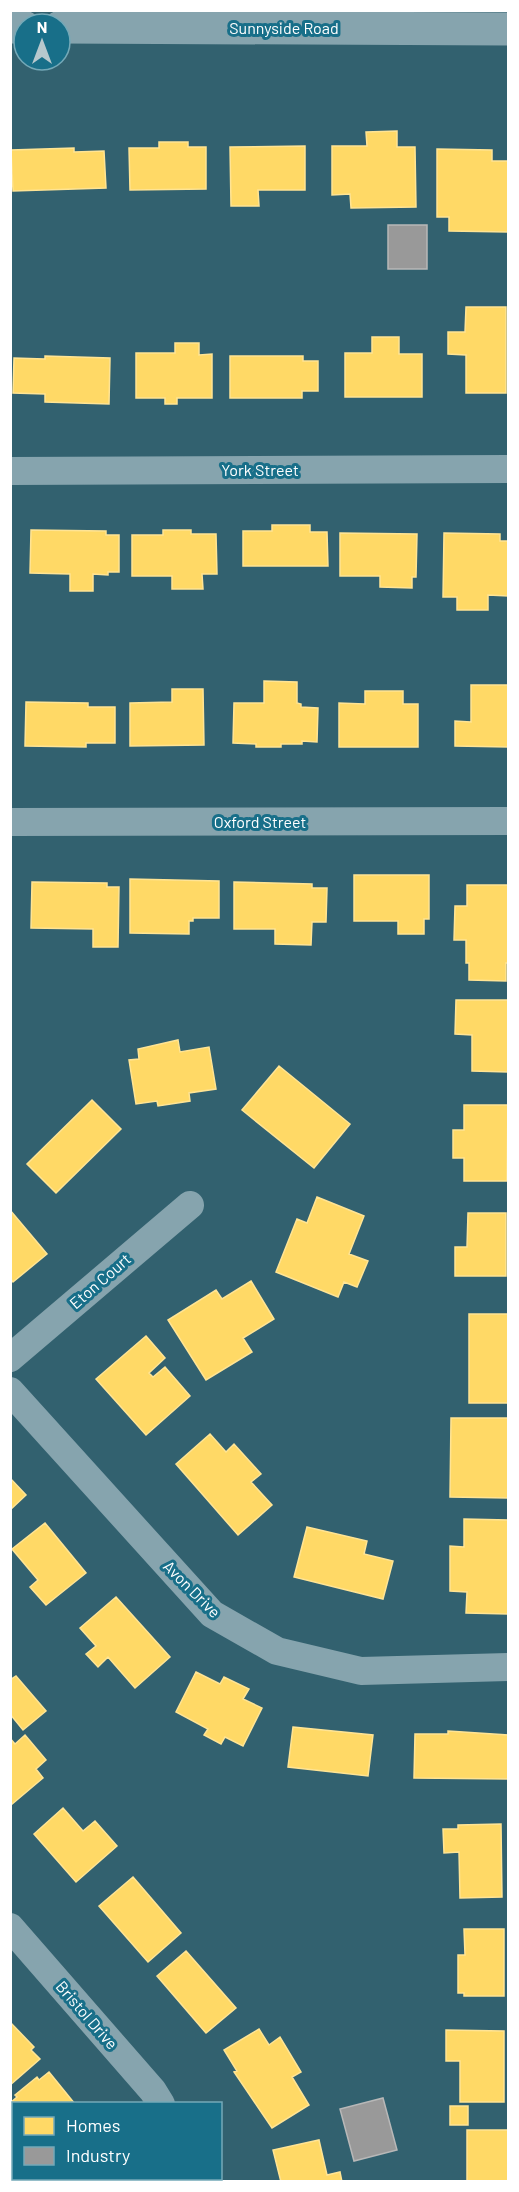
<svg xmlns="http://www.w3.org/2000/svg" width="519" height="2192" font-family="Barlow,sans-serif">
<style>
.homes{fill:#ffd966;stroke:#ffe494;stroke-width:1.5}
.industry{fill:#999;stroke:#b8b8b8;stroke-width:1.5}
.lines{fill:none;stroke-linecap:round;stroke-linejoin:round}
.minor{stroke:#86a4ae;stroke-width:28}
.tertiary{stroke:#86a4ae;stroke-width:33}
.labels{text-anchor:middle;stroke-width:6;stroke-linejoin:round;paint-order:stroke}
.street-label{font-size:16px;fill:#fff;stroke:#186f89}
</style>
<rect width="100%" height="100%" fill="#32616f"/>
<path class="homes" d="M397,131V147H415L416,207L351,208L350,194L332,195V146H367L366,132Z
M159,142H188V147H206V189L130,190L129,148H159Z
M305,146V190H258L259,206H231L230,147Z
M74,148V152L104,151L106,188L13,191L11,150Z
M437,149L492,150V161H508V232L449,231V217H437Z
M466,307H506V393H466V355L448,354V332H465Z
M372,337H399V354H422V397H345V353H372Z
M175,343H199V355L212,354V398H177V404H165V398H136V353H175Z
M45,356L110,358L109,404L45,402V394L13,393L14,358L45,359Z
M230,356H303V361H318V391H302V398H230Z
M272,525H310V532H327L328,566H243V531H272Z
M31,530L106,531V535H119V572H108V575L93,574V591H70V574L30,573Z
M163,530H191V534H216L217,574H202L203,589H172V576H132V535H163Z
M340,533L417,534L416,577H412V588L380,587V576H340Z
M444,533L500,534V541H508V596L488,595V610H457V597H443Z
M264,681L297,682V703L301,704V707L318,708L317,742L302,741V744H281V747H256V744L233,743L234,703H264Z
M471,685H508V747L455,746V721L471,722Z
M172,689H203L204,745L130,746V703L172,702Z
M365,691H403V704H418V747H339V703L365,704Z
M26,702L88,703V707H115V743H86V747L25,746Z
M354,875H429V919H424V934H398V921H354Z
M130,879L219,881V918H193V921H189V934L130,933Z
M32,882L107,883V887H119L118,947H93V929L31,928Z
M234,882L312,884V888H327L326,922H312L311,945L275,944V929H234Z
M467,885H508V963H506V981L469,980V963H466V940H454L455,906H467Z
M456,1000H508V1072L472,1071V1035L455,1034Z
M178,1040L180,1052L209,1047L216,1089L189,1093L190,1101L158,1106L157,1101L136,1104L129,1060L139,1059L138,1049Z
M279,1066L350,1124L314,1168L242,1110Z
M92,1100L121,1129L56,1193L27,1164Z
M464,1105H508L507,1181H464V1158H453V1130H464Z
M317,1197L364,1216L349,1254L368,1261L357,1287L344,1282L338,1297L276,1272L297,1219L307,1223Z
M10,1210L47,1254L13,1282L10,1278Z
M468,1213H506V1276H455V1247H467Z
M251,1281L274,1319L243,1338L252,1352L206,1380L168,1320L216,1290L222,1299Z
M469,1314H508V1403H469Z
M146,1336L165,1358L149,1373L153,1377L165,1367L190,1396L146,1435L96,1379Z
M451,1418H508V1498L450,1497Z
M210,1434L226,1452L234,1444L261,1474L251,1482L272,1505L238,1535L176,1464Z
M10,1478L26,1495L10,1510Z
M464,1519L508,1520V1614L466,1613L467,1592L450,1591V1546L464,1547Z
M45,1523L86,1573L46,1605L30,1587L38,1580L12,1549Z
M307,1527L367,1541L364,1554L393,1561L383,1599L294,1577Z
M116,1597L170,1657L135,1688L108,1657L98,1667L86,1654L96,1646L80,1628Z
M196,1672L220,1684L224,1677L249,1689L243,1699L262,1708L243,1746L225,1737L221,1744L204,1735L208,1729L176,1712Z
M16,1676L46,1711L23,1730L10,1714V1680Z
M293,1727L373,1735L368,1776L288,1767Z
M448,1731L508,1735V1779L414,1778L415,1734H448Z
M25,1735L46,1760L36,1769L43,1778L11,1805L10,1738L15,1744Z
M63,1808L83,1831L95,1821L117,1846L76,1882L34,1834Z
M501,1824L502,1897L460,1898L459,1852L444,1853L443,1829H458V1825Z
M133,1877L181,1933L148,1962L99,1906Z
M464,1929H504V1996H464V1993H458V1955H465Z
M186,1951L236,2008L206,2033L157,1976Z
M10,2022L34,2047L31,2050L40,2059L10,2085Z
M259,2029L269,2045L280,2037L301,2072L292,2077L309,2105L272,2128L234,2072L237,2071L224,2050Z
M446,2030L504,2031V2102H460V2061H446Z
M49,2072L75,2104H14V2111L10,2108V2103L17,2097L15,2095L37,2077L39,2080Z
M450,2106H468V2125H450Z
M467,2130H508V2182H467Z
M319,2140L327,2175L340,2172L342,2182H281L273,2150Z"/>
<path class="industry" d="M388,225H427V269H388Z
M383,2098L397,2150L354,2161L340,2109Z"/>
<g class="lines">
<path class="minor" d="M10,471L508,469
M10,822L508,821
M10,1358L190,1205
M10,1391L212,1614L277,1651L361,1671L508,1667
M10,1927L153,2091L161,2104
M206,2178L207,2182"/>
<path class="tertiary" d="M10,27H24
M60,27L508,29"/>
</g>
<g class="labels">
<g class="street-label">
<text x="284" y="34">Sunnyside Road</text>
<text x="260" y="476">York Street</text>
<text x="260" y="828">Oxford Street</text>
<text transform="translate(100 1281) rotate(-41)" y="6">Eton Court</text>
<text transform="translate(192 1589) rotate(45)" y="6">Avon Drive</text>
<text transform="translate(87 2015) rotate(49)" y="6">Bristol Drive</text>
</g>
</g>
<rect width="519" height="2192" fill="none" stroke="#ffffff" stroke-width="24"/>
<rect x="12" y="2102" width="210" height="78" fill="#186f89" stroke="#74a9b8" stroke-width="1.5"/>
<rect x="24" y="2117" width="30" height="18" fill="#ffd966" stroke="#74a9b8" stroke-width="1.5"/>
<text x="66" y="2132" font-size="18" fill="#ffffff">Homes</text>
<rect x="24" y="2147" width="30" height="18" fill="#999999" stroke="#74a9b8" stroke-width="1.5"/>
<text x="66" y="2162" font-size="18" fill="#ffffff">Industry</text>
<g transform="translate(42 42)"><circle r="28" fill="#186f89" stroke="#74a9b8" stroke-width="1.5"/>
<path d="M0-4.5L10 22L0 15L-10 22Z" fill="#b7c8cd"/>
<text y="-9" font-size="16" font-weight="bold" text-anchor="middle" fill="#ffffff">N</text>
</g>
</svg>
